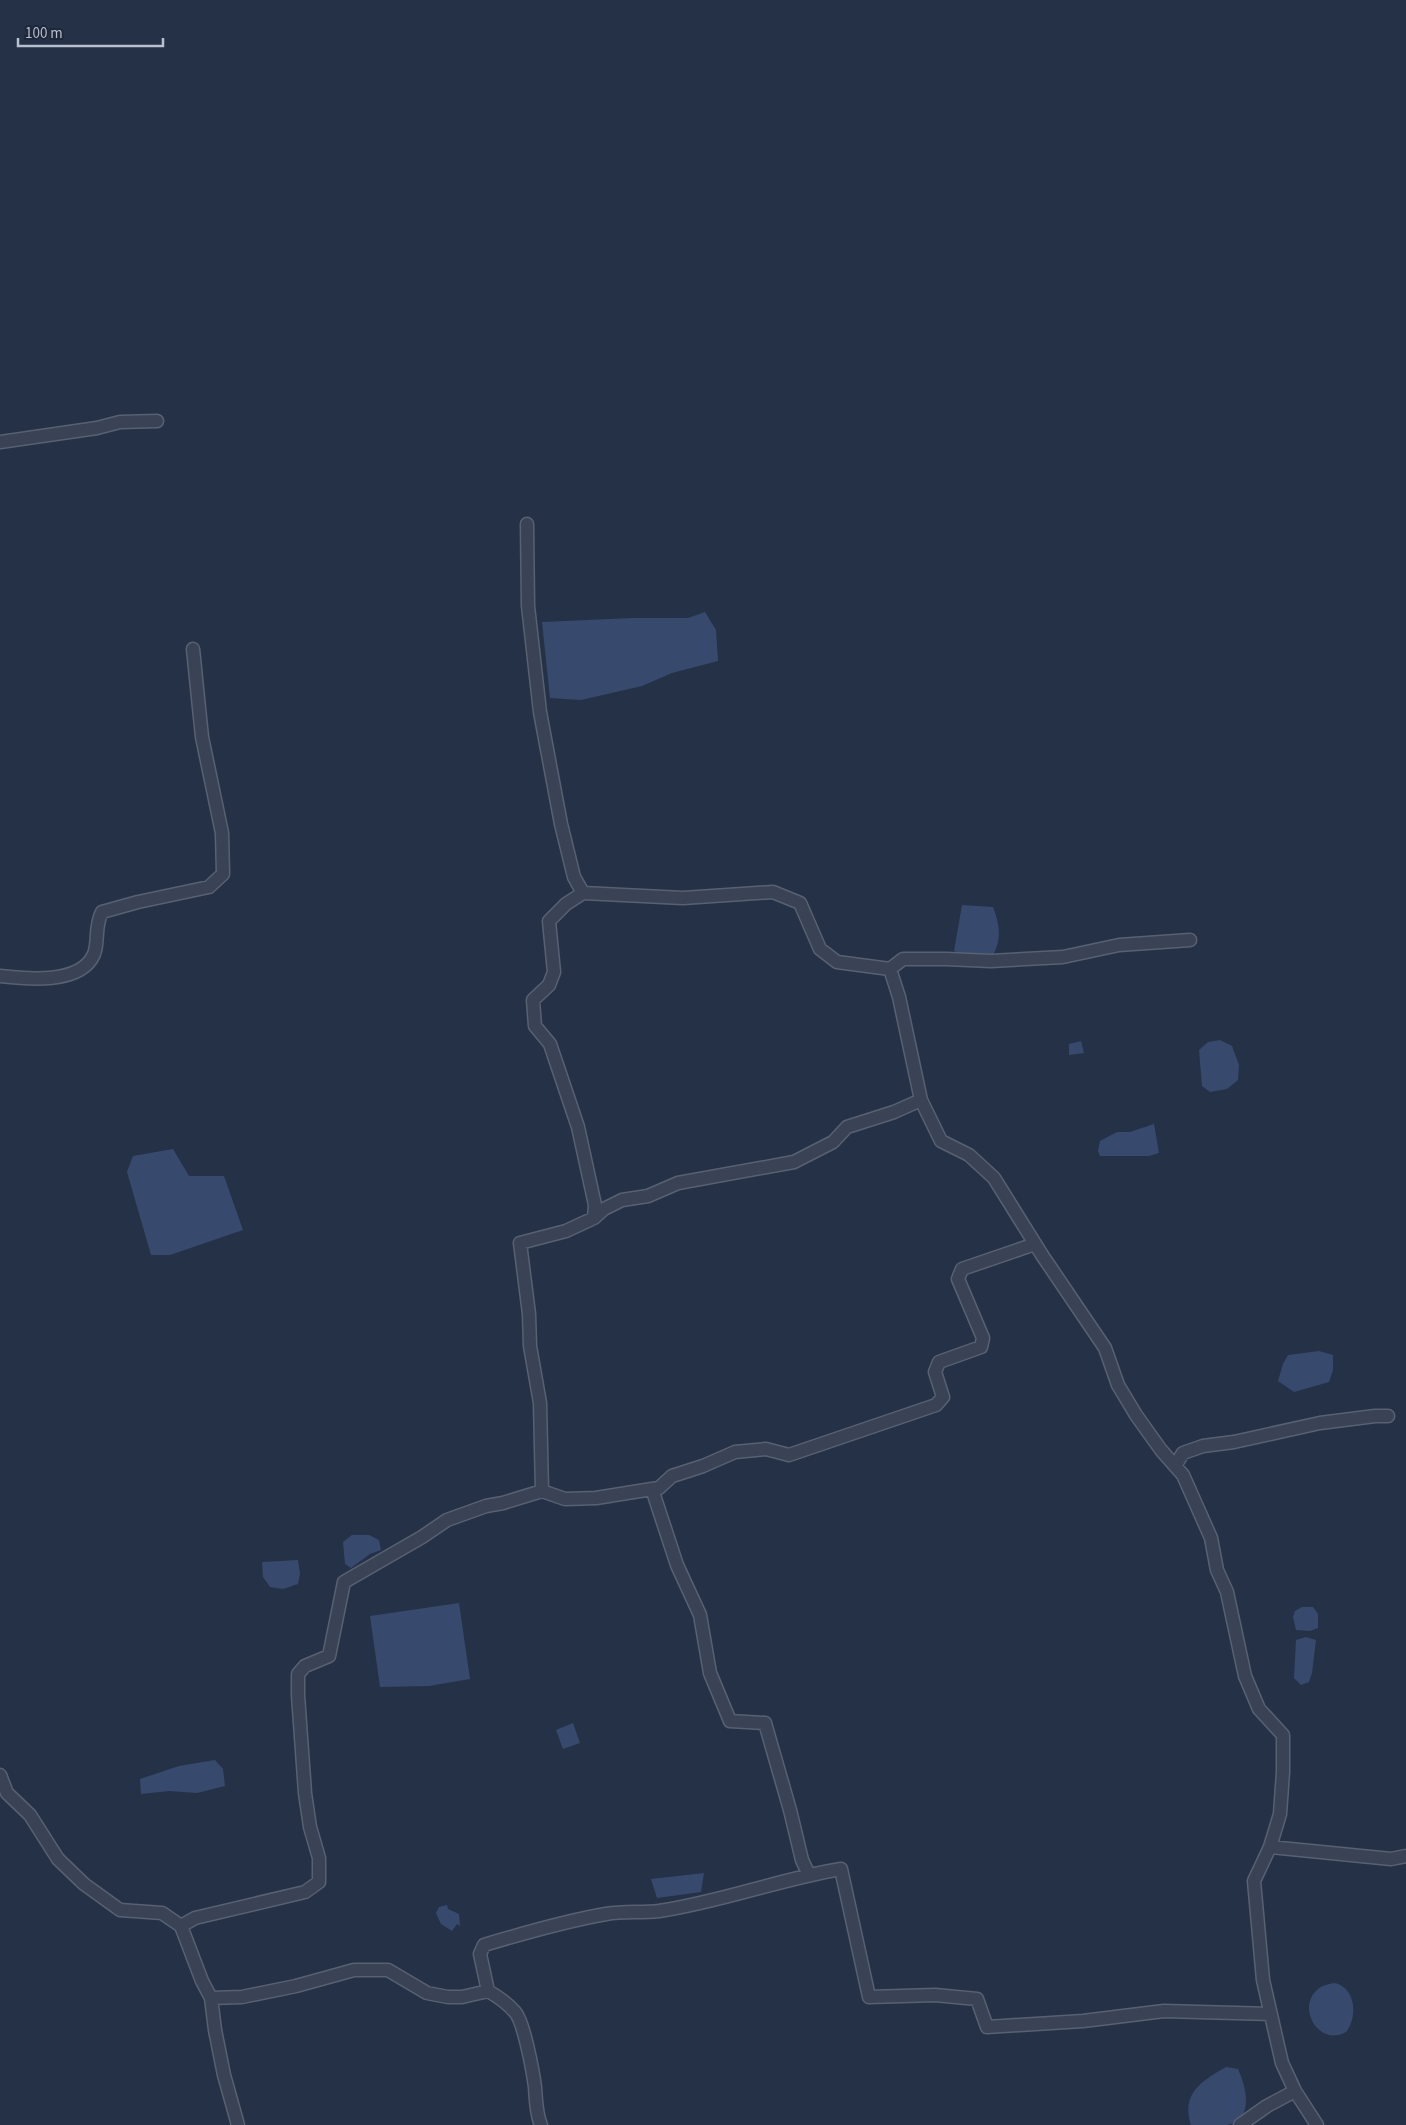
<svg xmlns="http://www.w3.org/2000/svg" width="1406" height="2125" font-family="'Source Sans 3',sans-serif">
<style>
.water{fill:#374a6e}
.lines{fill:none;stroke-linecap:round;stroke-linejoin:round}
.minor-casing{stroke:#586172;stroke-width:15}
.minor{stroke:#3a4355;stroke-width:12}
</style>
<rect width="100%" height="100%" fill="#253146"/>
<path class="water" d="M705,612L716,630L718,661L672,673L642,686L581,700L550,698L542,622L633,618H688Z
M962,905L993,907C1000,925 1002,940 992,957L968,956L954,951Z
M1220,1040L1232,1046L1239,1065L1238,1080L1227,1089L1210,1092L1202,1086L1199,1050L1208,1042Z
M1081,1041L1084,1053L1069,1055V1044Z
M1154,1124L1159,1153L1149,1156H1100L1098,1151L1100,1141L1117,1132H1130Z
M173,1149L189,1176H224L243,1230L170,1255H151L127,1172L133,1156Z
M1319,1351L1333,1355V1370L1329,1382L1294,1392L1278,1381L1283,1364L1288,1355Z
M352,1535H369L379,1540L381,1550L370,1554L351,1568L345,1564L343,1542Z
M298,1560L300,1574L298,1584L283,1589L270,1587L263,1577L262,1562Z
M459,1603L470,1679L429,1686L380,1687L370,1616Z
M1302,1607H1313L1318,1614V1628L1310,1631L1296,1630L1293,1617L1295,1611Z
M1306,1637L1316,1640L1312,1673L1309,1682L1301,1685L1294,1678L1296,1640Z
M573,1723L580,1743L563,1749L556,1730Z
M215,1760L223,1769L225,1786L197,1793L169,1791L141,1794L140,1779L179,1766Z
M704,1873L701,1892L657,1898L651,1879Z
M447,1905L448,1909L459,1914L460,1926L457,1924L452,1931L441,1924L436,1913L439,1907Z
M1334,1983C1356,1987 1358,2017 1346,2032C1320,2047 1297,2010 1316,1991C1320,1986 1328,1984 1334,1983Z
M1226,2067L1238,2069C1246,2087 1255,2119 1227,2125C1216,2125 1202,2125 1191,2125C1181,2094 1201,2081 1226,2067Z"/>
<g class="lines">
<g class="minor-casing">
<path id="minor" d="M0,442L97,428L120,422L157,421
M527,524L528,606L540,712L561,824L574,877L583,893L683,898L773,892L800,903L820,949L837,962L890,969L899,997L921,1100L941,1141L969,1155L994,1178L1042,1255L1105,1348L1118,1385L1136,1415L1161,1450L1183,1475L1211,1538L1217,1570L1227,1592L1245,1676L1259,1709L1283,1735V1772L1280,1814L1270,1847
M890,969L903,959H946L991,961L1063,957L1119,945L1190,940
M0,976C26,979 81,985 94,954C99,942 94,927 102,912L138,902L209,887L223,874L222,833L202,737L193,649
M594,1218L604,1209L622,1200L648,1196L678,1183L794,1162L833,1142L847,1127L894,1112L921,1100
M1175,1466L1183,1453L1203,1446L1234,1442L1320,1423L1375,1416H1388
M652,1489L659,1488L672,1476L703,1466L735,1452L766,1449L789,1455L936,1405L943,1397L935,1372L939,1362L981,1347L983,1338L958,1279L962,1269L1035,1244
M542,1491L540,1403L530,1346L529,1314L520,1243L566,1231L594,1218L595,1205L578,1127L550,1044L535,1026L533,1000L549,985L554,972L549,921L566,904L583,893
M0,1775L7,1793L30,1815L58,1859L84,1884L120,1910L162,1913L181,1926L202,1981L211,1998L215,2030L224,2075L238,2125
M181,1926L195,1918L305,1892L319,1882V1858L310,1827L305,1793L298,1695V1674L305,1666L329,1656L344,1582L422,1537L447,1520L486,1506L503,1503L542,1491L565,1499L596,1498L652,1489L677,1565L700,1615L710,1673L730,1721L765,1723L790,1810L802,1860L809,1875
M211,1998L242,1997L296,1986L354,1970H388L427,1993L448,1997H462L488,1991
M541,2125C536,2114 536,2100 535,2087C533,2072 524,2022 515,2012C508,2004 497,1996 488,1991L480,1954L484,1945C524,1933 565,1921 606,1914C624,1911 642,1913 659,1911C721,1902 780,1879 841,1869L869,1997L935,1995L977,1999L987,2027L1083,2021L1164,2011L1271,2014
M1240,2125L1267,2106L1295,2091
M1317,2125L1295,2091L1282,2063L1263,1980L1254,1881L1270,1847L1391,1859L1406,1856"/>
</g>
<use href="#minor" class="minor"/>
</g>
<path d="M18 38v8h145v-8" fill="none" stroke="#b8bfce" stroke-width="2.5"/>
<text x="25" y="38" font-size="15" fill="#b8bfce" stroke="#1e283b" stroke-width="4" paint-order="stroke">100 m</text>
</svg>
